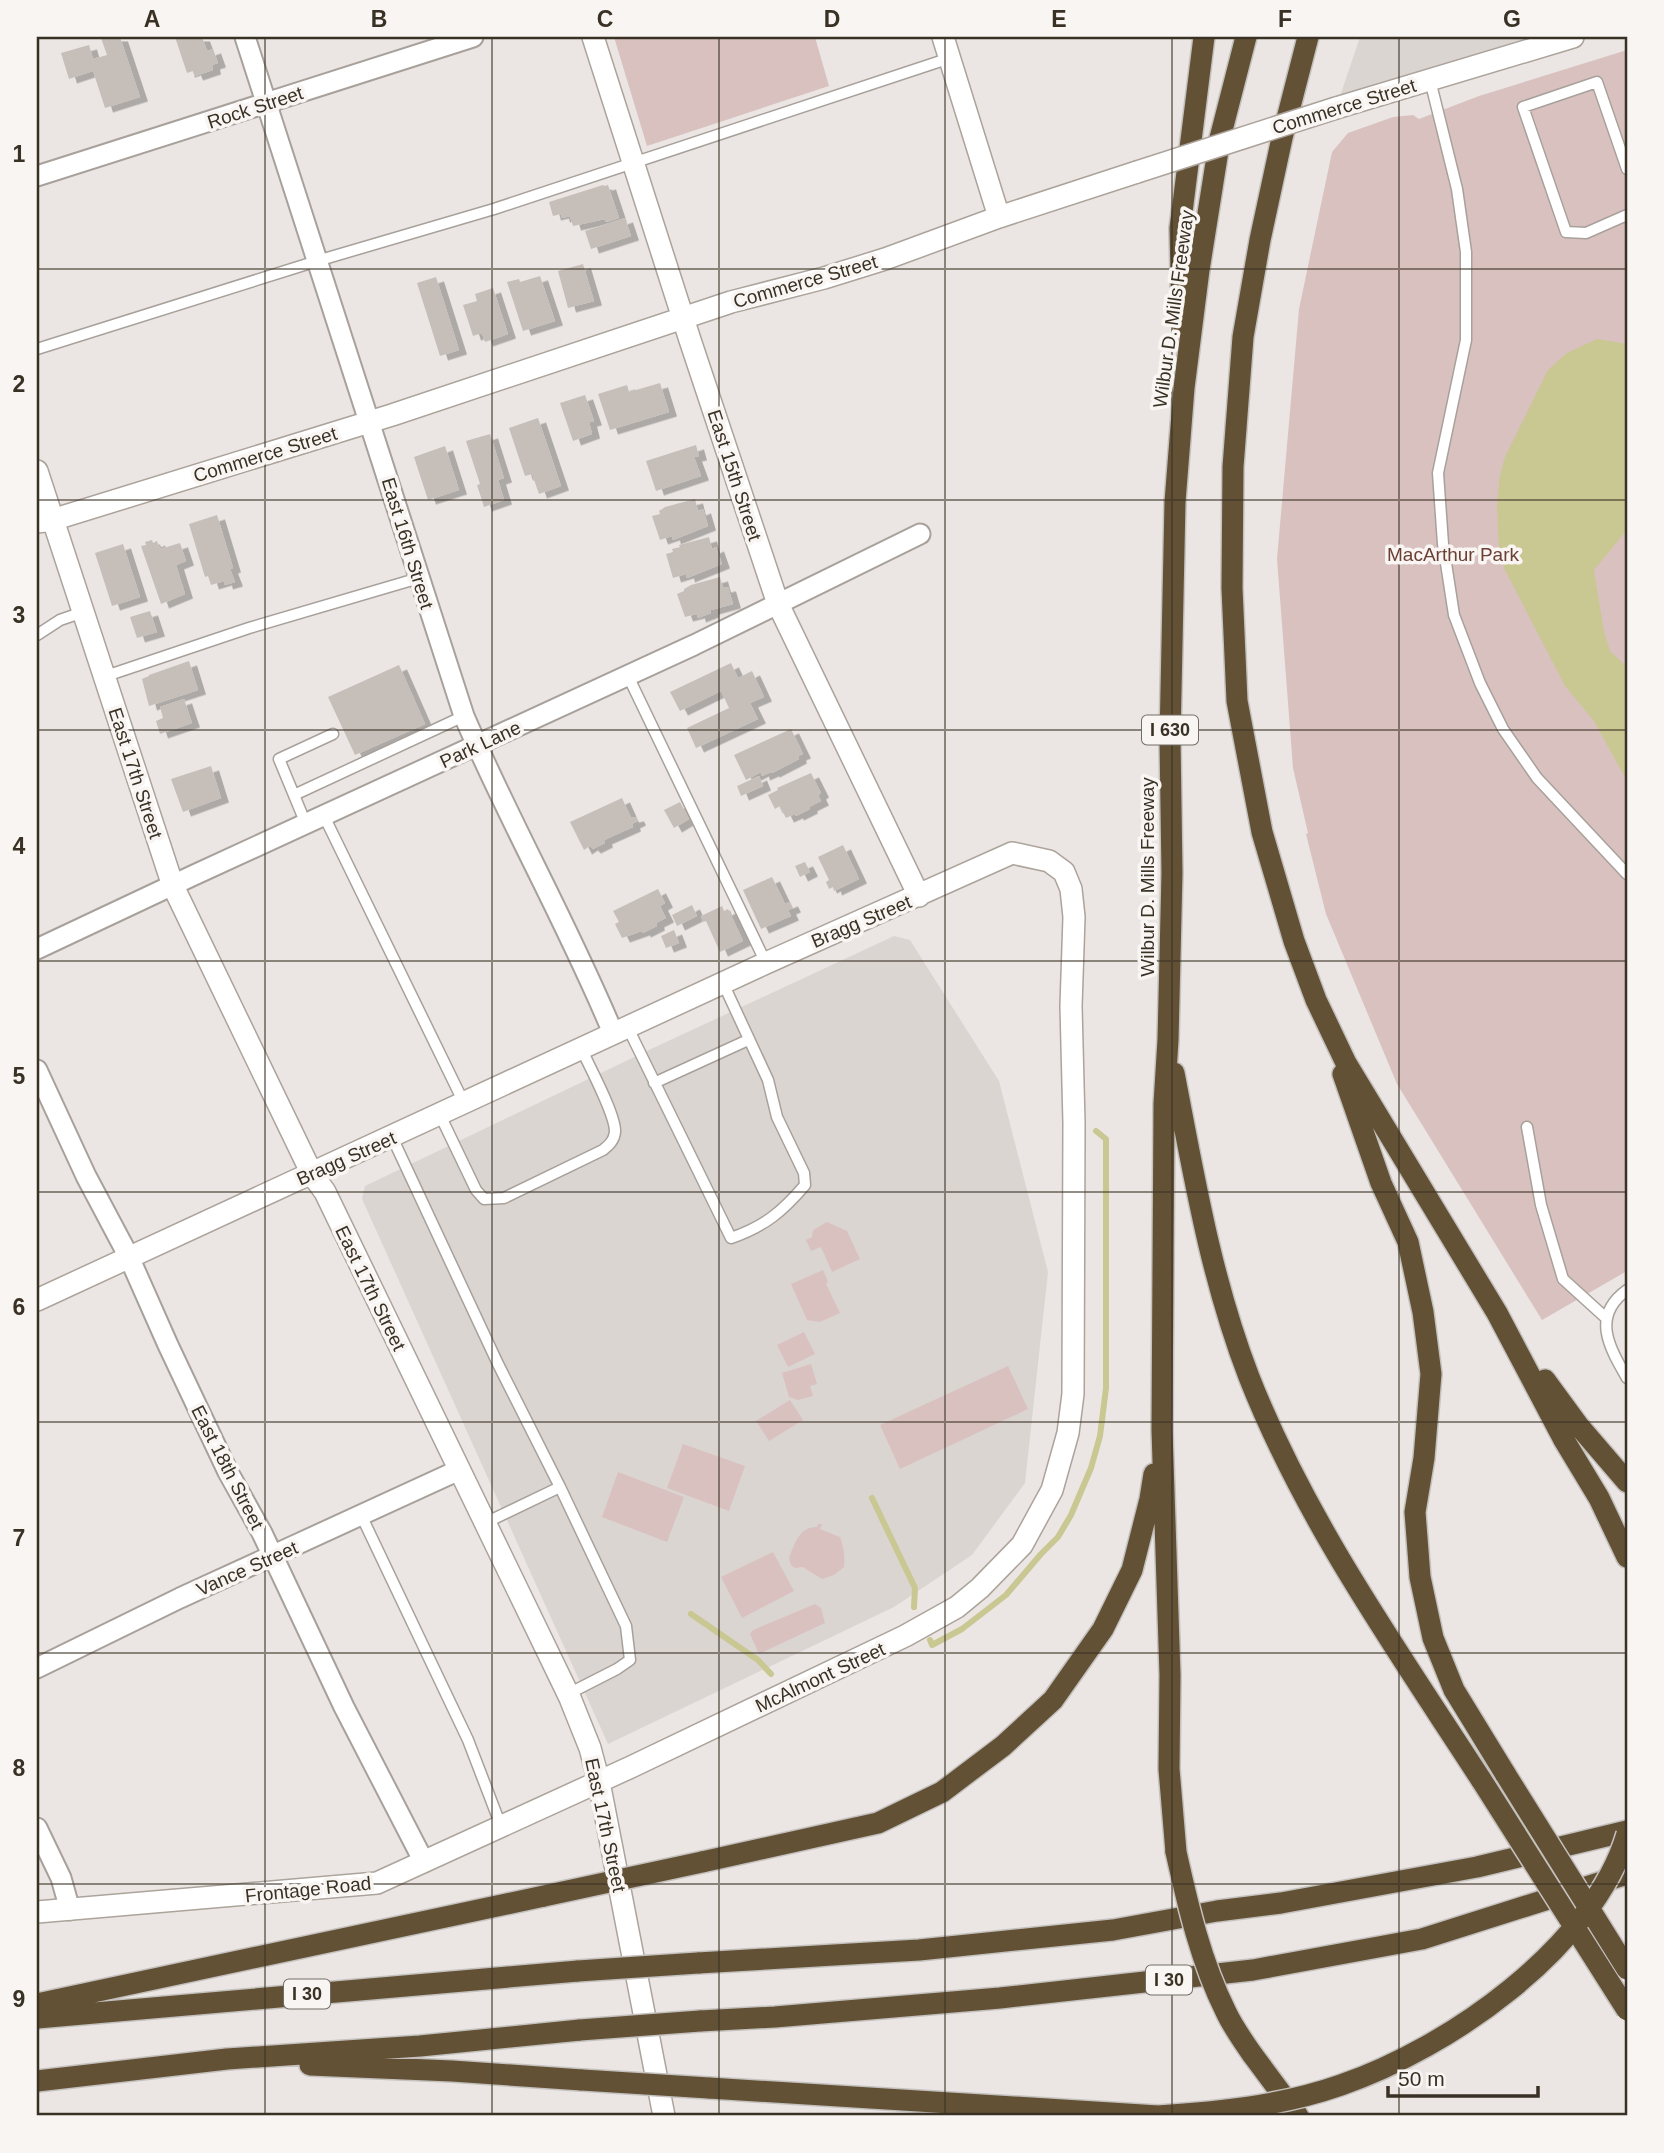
<svg xmlns="http://www.w3.org/2000/svg" width="1664" height="2153" font-family="Arial,sans-serif">
<style>
.built{fill:#dbd5d2}
.green{fill:#d9c1bf}
.water{fill:#c9c792}
.lines{fill:none;stroke-linecap:round;stroke-linejoin:round}
.stream{stroke:#c9c792;stroke-width:6}
.building{fill:#c6bfb9;filter:url(#shadow)}
.lane-casing{stroke:#a8a19b;stroke-width:13}
.street-casing{stroke:#a8a19b;stroke-width:23}
.secondary-casing{stroke:#aca39b;stroke-width:24}
.highway-casing{stroke:#c4c1be;stroke-width:24}
.lane{stroke:#fff;stroke-width:10}
.street{stroke:#fff;stroke-width:19}
.secondary{stroke:#fff;stroke-width:21}
.highway{stroke:#635135;stroke-width:21}
.secondary-bridge-casing{stroke:#aca39b;stroke-width:24;stroke-linecap:butt}
.highway-bridge-casing{stroke:#c4c1be;stroke-width:24;stroke-linecap:butt}
.secondary-bridge{stroke:#fff;stroke-width:21}
.highway-bridge{stroke:#635135;stroke-width:21}
.grid{fill:none;stroke:#3a3125;stroke-width:2;stroke-opacity:0.55}
.labels{text-anchor:middle;stroke-width:7;stroke-linejoin:round;paint-order:stroke}
.shield{fill:#f8f5f3;stroke:#736c63;stroke-width:2}
.shield-label{font-size:18px;font-weight:bold;fill:#3a3125}
.street-label{font-size:19px;fill:#3a3125;stroke:#f8f5f3}
.park-label{font-size:19px;fill:#6c3f34;stroke:#f8f5f3}
.neatline{fill:none;stroke:#3a3125;stroke-width:2.5}
.grid-label{font-size:23px;text-anchor:middle;font-weight:bold;fill:#3a3125}
</style>
<defs>
<filter id="shadow"><feDropShadow dx="8" dy="4.5" stdDeviation="0" flood-color="#0004"/></filter>
</defs>
<rect width="100%" height="100%" fill="#ebe6e3"/>
<path class="built" d="M1360,37H1583L1336,108Z
M894,936L910,940L999,1081L1048,1272L1025,1483L972,1555L894,1607L608,1744L362,1199L365,1186L651,1049Z"/>
<path class="green" d="M614,37H815L829,86L647,146Z
M1627,50V1271L1542,1320L1397,1084L1326,914L1306,834L1308,833L1293,768L1277,559L1299,309L1332,152L1348,133L1393,117L1413,115L1419,119L1479,96Z
M827,1222L847,1231L860,1259L832,1272L821,1247L811,1251L806,1240L812,1237L813,1230Z
M823,1270L828,1282L826,1284L840,1313L820,1322L807,1320L791,1284Z
M804,1332L815,1354L788,1367L777,1345Z
M811,1364L817,1384L810,1386L813,1396L798,1400L789,1397L782,1373Z
M1008,1366L1028,1409L900,1469L880,1425Z
M790,1400L803,1420L769,1441L756,1421Z
M683,1444L745,1466L729,1511L667,1488Z
M618,1472L684,1497L667,1542L602,1517Z
M818,1524H822L820,1529L840,1537C844,1548 845,1556 844,1567L834,1575L822,1579L803,1567L795,1568L791,1565L789,1558C795,1543 799,1527 817,1527Z
M773,1552L794,1591L742,1618L721,1577Z
M815,1604L821,1608L825,1623L759,1654L750,1634L753,1630Z"/>
<path class="water" d="M1597,339L1627,344V530L1594,570L1604,632L1610,651L1627,667V781L1594,721L1565,686L1505,570L1499,551L1497,505L1500,475L1505,457L1548,370L1567,353Z"/>
<g class="lines">
<path class="stream" d="M872,1498L915,1588L914,1607
M691,1614L758,1660L771,1674
M930,1640L932,1645L962,1629L1006,1595L1041,1554L1058,1537L1071,1515L1091,1468L1100,1436L1106,1388V1139L1096,1131"/>
</g>
<path class="building" d="M106,37H120L140,97L105,108L93,71L69,79L61,53L89,45L93,59L107,55L101,38Z
M175,37H202L207,51L213,49L218,63L212,65L213,70L195,76L193,71L187,73Z
M603,185L604,186L608,185L619,218L606,222L605,219L573,226L570,216L562,218L561,214L553,216L549,202Z
M625,218L631,236L591,249L585,231Z
M583,264L594,301L568,308L558,271Z
M540,276L555,321L523,331L507,282L519,279L520,282Z
M436,277L459,350L440,356L417,283Z
M493,288L508,334L485,342L482,333L473,336L463,305L477,301L475,294Z
M660,383L669,412L610,430L598,394L627,385L629,392Z
M585,395L594,421L589,422L592,434L573,441L560,403Z
M538,418L561,486L539,494L532,474L525,476L509,428Z
M490,434L504,478L498,480L504,500L484,507L477,485L480,484L466,441Z
M696,445L699,456L694,457L701,476L656,491L646,461Z
M445,446L459,490L428,500L414,457Z
M695,499L698,511L703,509L708,526L673,540L672,536L660,540L652,516L660,514L659,511L665,507Z
M217,515L233,568L230,569L235,582L225,585L224,581L211,585L208,576L205,577L189,524Z
M709,537L712,549L716,547L722,564L687,578L686,574L673,578L666,554L673,552L672,549L680,547L679,545Z
M152,540L153,543L157,541L160,549L180,543L186,561L176,565L185,594L161,604L141,546L146,545L145,542Z
M123,544L140,597L112,606L95,553Z
M720,577L723,588L728,587L733,604L711,610V613L698,618L697,614L685,617L677,594L684,591V589L691,585Z
M150,611L157,632L137,638L130,617Z
M189,661L198,690L149,706L142,679L149,676V675Z
M731,663L738,678L752,671L764,697L750,703L758,719L696,748L687,728L729,708L721,691L680,711L670,692Z
M399,665L425,724L355,755L328,697Z
M184,699L192,723L160,734L156,721L163,718L160,707Z
M791,729L803,754L798,756L799,759L772,773L771,772L762,776L761,772L746,780L734,755Z
M211,766L221,798L183,812L171,779Z
M811,773L821,793L818,795L821,801L809,807L810,809L796,816L795,814L786,818L780,806L775,809L768,795L778,790L777,788Z
M759,776L763,786L741,796L737,786Z
M622,798L631,818L636,817L638,821L632,824L633,827L604,840L605,843L593,849L590,846L584,850L570,822Z
M680,802L689,819L674,828L664,810Z
M843,845L859,879L834,891L833,887L829,889L826,882L829,880L818,857Z
M805,862L810,872L800,877L795,866Z
M772,877L785,904L790,902L793,908L788,910L791,916L761,929L743,890Z
M658,889L665,903L660,906L666,918L656,923L657,926L643,933L642,931L622,938L615,924L619,922L613,911Z
M692,905L697,916L677,926L672,915Z
M722,906L724,911L728,909L743,941L720,952L706,921L703,922L701,916Z
M674,930L679,943L666,948L661,936Z"/>
<g class="lines">
<g class="lane-casing">
<path id="lane" d="M1430,80L1457,189L1466,252V340L1438,473L1443,544L1454,615L1480,683L1503,729L1537,778L1627,874
M1627,169L1597,82L1523,107L1566,232L1586,233L1627,215
M37,349L317,261L494,209L950,58
M37,635L60,620L83,612
M628,676L766,963
M103,677L249,628L419,578
M294,795L464,716
M324,816L464,1103
M306,824L279,759L333,734
M627,1026L731,1238C765,1226 782,1212 805,1185L804,1173L777,1117L768,1080L723,983
M654,1083L748,1040
M440,1115L476,1190L484,1199L504,1198L603,1150C609,1145 614,1141 615,1132C616,1115 589,1066 581,1048
M1527,1127L1541,1205L1563,1279L1606,1318
M392,1137L498,1364L560,1487L626,1626L630,1660L617,1669L568,1694
M1627,1290C1591,1316 1609,1347 1627,1378
M361,1515L468,1740L501,1826
M485,1523L560,1487"/>
</g>
<g class="street-casing">
<path id="street" d="M245,37L464,716C510,823 568,925 613,1033
M37,176L473,37
M37,949L192,876L694,645L920,534
M37,1070L86,1176L129,1257L168,1345L228,1472L262,1533L344,1707L424,1862
M37,1668L180,1598L459,1470
M37,1828L61,1878L70,1910"/>
</g>
<g class="secondary-casing">
<path id="secondary" d="M593,37L690,340L778,604L919,896
M943,37L999,217
M1336,108L1573,37
M37,471L173,886L312,1174L325,1192L570,1698L590,1748L599,1782L664,2116
M37,522L52,520L392,415L731,302L824,278L885,259L999,217L1137,172
M37,1300L766,963L1012,853L1049,861L1064,872L1071,889L1074,917L1071,1006L1074,1123L1073,1394L1068,1433L1052,1490L1022,1545L980,1588L957,1607L905,1636L631,1767L377,1883L37,1912"/>
</g>
<g class="highway-casing">
<path id="highway" d="M1308,37L1282,138L1260,240L1243,337L1233,467L1232,588L1237,701L1262,832L1294,941L1316,1000L1346,1063L1497,1313L1564,1440L1599,1498L1627,1557
M1182,323L1180,228L1204,37
M1174,1073C1194,1176 1211,1279 1249,1377C1306,1522 1398,1651 1482,1781
M1343,1074L1381,1183L1408,1242L1423,1312L1431,1374L1424,1458L1415,1512L1420,1577L1433,1638L1454,1690L1506,1775
M1545,1380L1578,1425L1627,1482
M1176,1852L1169,1769L1170,1675L1162,1430L1164,1104L1168,1040L1172,873L1170,739L1175,502L1184,388L1199,270L1220,138L1246,37
M702,1862L878,1823L942,1792L1003,1746L1053,1700L1103,1629L1132,1570L1150,1499L1154,1474
M698,1963L919,1950L1113,1930L1217,1911L1281,1903L1477,1867L1627,1831
M37,2004L544,1896
M37,2018L578,1971
M700,2021L775,2017L1000,1998L1253,1970L1422,1939L1627,1874
M1252,2054L1298,2116
M310,2065L452,2071L582,2080
M37,2081L227,2059L420,2046L580,2030
M709,2088L1158,2116"/>
</g>
<use href="#lane" class="lane"/>
<use href="#street" class="street"/>
<use href="#secondary" class="secondary"/>
<use href="#highway" class="highway"/>
<g class="secondary-bridge-casing">
<path id="secondary-bridge" d="M1137,172L1336,108"/>
</g>
<g class="highway-bridge-casing">
<path id="highway-bridge" d="M1506,1775L1627,1969
M1482,1781L1627,2010
M1176,1852C1188,1906 1201,1962 1226,2012C1233,2027 1243,2041 1252,2054
M544,1896L702,1862
M578,1971L698,1963
M580,2030L700,2021
M582,2080L709,2088
M1158,2116C1220,2112 1281,2106 1341,2085C1449,2048 1593,1948 1627,1834"/>
</g>
<use href="#secondary-bridge" class="secondary-bridge"/>
<use href="#highway-bridge" class="highway-bridge"/>
</g>
<path class="grid" d="M265,37V2116M492,37V2116M719,37V2116M945,37V2116M1172,37V2116M1399,37V2116M37,269H1627M37,500H1627M37,730H1627M37,961H1627M37,1192H1627M37,1422H1627M37,1653H1627M37,1884H1627"/>
<g class="labels">
<g class="shield">
<rect x="1142" y="715.5" width="56" height="29" rx="5"/>
<rect x="1146" y="1965.5" width="46" height="29" rx="5"/>
<rect x="284" y="1979.5" width="46" height="29" rx="5"/>
</g>
<g class="shield-label">
<text x="1170" y="736">I 630</text>
<text x="1169" y="1986">I 30</text>
<text x="307" y="2000">I 30</text>
</g>
<g class="street-label">
<text transform="translate(1344 106) rotate(-17)" y="7">Commerce Street</text>
<text transform="translate(255 107) rotate(-18)" y="7">Rock Street</text>
<text transform="translate(805 281) rotate(-16)" y="7">Commerce Street</text>
<text transform="translate(1173 309) rotate(-82)" y="7">Wilbur D. Mills Freeway</text>
<text transform="translate(265 454) rotate(-17)" y="7">Commerce Street</text>
<text transform="translate(735 475) rotate(72)" y="7">East 15th Street</text>
<text transform="translate(408 543) rotate(73)" y="7">East 16th Street</text>
<text transform="translate(480 744) rotate(-25)" y="7">Park Lane</text>
<text transform="translate(136 773) rotate(72)" y="7">East 17th Street</text>
<text transform="translate(1147 877) rotate(-90)" y="7">Wilbur D. Mills Freeway</text>
<text transform="translate(861 921) rotate(-23)" y="7">Bragg Street</text>
<text transform="translate(346 1158) rotate(-24)" y="7">Bragg Street</text>
<text transform="translate(371 1288) rotate(64)" y="7">East 17th Street</text>
<text transform="translate(228 1467) rotate(63)" y="7">East 18th Street</text>
<text transform="translate(247 1568) rotate(-24)" y="7">Vance Street</text>
<text transform="translate(820 1677) rotate(-25)" y="7">McAlmont Street</text>
<text transform="translate(606 1825) rotate(78)" y="7">East 17th Street</text>
<text transform="translate(308 1889) rotate(-6)" y="7">Frontage Road</text>
</g>
<g class="park-label">
<text x="1453" y="561">MacArthur Park</text>
</g>
</g>
<rect width="1664" height="2153" fill="none" stroke="#f8f5f3" stroke-width="77"/>
<path d="M1388 2086v10h150v-10" fill="none" stroke="#3a3125" stroke-width="3.5"/>
<text x="1398" y="2086" font-size="21" fill="#3a3125" stroke="#f8f5f3" stroke-width="5" paint-order="stroke">50 m</text>
<rect x="38" y="38" width="1588" height="2076" class="neatline"/>
<g class="grid-label">
<text x="152" y="27">A</text>
<text x="379" y="27">B</text>
<text x="605" y="27">C</text>
<text x="832" y="27">D</text>
<text x="1059" y="27">E</text>
<text x="1285" y="27">F</text>
<text x="1512" y="27">G</text>
<text x="19" y="162">1</text>
<text x="19" y="392">2</text>
<text x="19" y="623">3</text>
<text x="19" y="854">4</text>
<text x="19" y="1084">5</text>
<text x="19" y="1315">6</text>
<text x="19" y="1546">7</text>
<text x="19" y="1776">8</text>
<text x="19" y="2007">9</text>
</g>
</svg>
